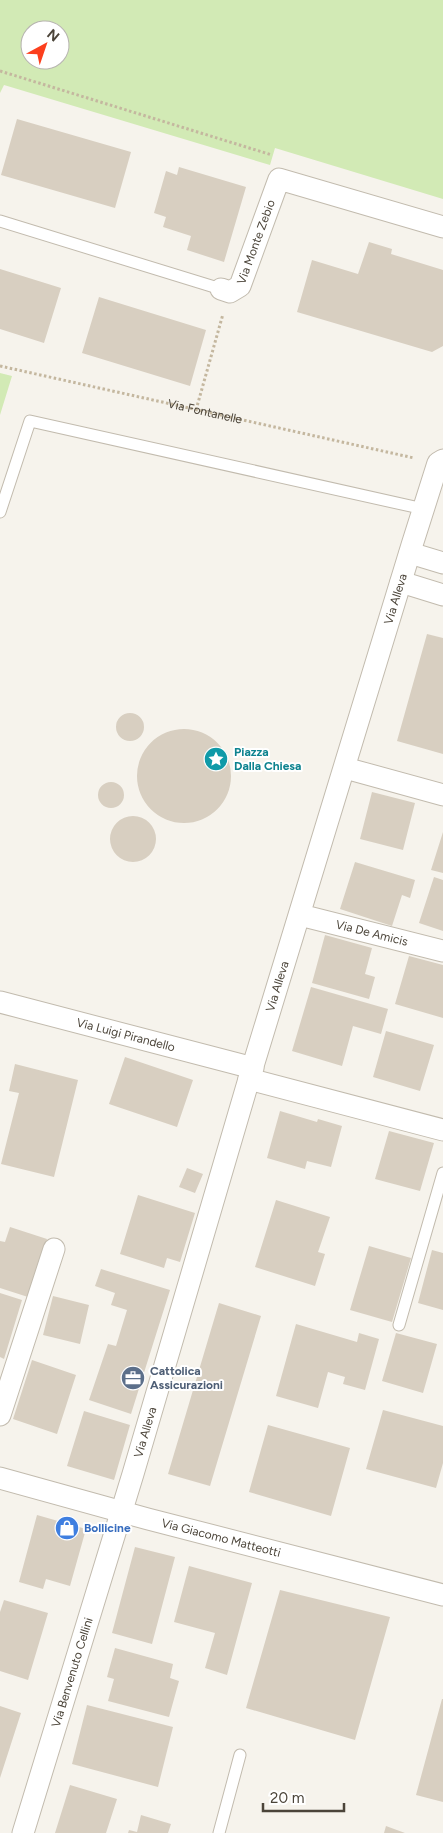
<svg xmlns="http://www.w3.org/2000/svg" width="443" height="1833" font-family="Figtree,sans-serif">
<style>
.green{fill:#d2eab5;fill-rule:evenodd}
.building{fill:#d8cfc1}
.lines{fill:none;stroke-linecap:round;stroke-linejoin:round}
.lane-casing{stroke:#c2bbae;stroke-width:13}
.street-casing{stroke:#c2bbae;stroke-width:23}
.path{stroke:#c4b79f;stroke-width:3;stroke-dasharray:2.5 2.5;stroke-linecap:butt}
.lane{stroke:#fff;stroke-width:11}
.street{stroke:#fff;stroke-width:21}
.labels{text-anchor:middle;stroke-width:4;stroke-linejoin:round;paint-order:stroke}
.street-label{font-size:12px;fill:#4b4439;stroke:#fff}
.culture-label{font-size:12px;font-weight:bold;fill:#0d838f;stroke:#fff;text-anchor:start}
.service-label{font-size:12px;font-weight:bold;fill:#4e5e75;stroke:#fff;text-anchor:start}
.shop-label{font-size:12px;font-weight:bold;fill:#366cbe;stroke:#fff;text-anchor:start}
</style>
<rect width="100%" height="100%" fill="#f6f3ec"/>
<path class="green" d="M0,0H443V199L275,148L270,165L4,85L0,93ZM30,30H60V60H30Z
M0,373L12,376L0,415Z"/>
<path class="building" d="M17,119L131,152L115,208L1,175Z
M179,167L246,187L224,262L187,250L191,236L163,227L166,217L154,213L166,171L177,175Z
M369,242L392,249L391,254L443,270V346L432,352L297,312L312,260L358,274Z
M0,269L61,288L44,343L0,329Z
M99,297L206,330L190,386L82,353Z
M427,634L443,638V754L397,741Z
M116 727a14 14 0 1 1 28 0a14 14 0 1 1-28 0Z
M137 776a47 47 0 1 1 94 0a47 47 0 1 1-94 0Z
M98 795a13 13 0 1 1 26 0a13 13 0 1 1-26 0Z
M372,792L415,803L403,850L360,839Z
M110 839a23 23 0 1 1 46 0a23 23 0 1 1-46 0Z
M443,832V873L431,870Z
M355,862L415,880L410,898L402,895L392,926L340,909Z
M434,877L443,880V931L419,923Z
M325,935L372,948L365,974L375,977L369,999L312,983Z
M409,956L443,965V1018L395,1004Z
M311,987L388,1009L381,1034L353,1026L342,1066L292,1051Z
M386,1031L434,1045L420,1091L373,1077Z
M125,1057L193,1080L177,1127L109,1104Z
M15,1064L78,1080L54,1177L1,1164L19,1093L9,1091Z
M280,1111L317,1122L318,1119L342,1126L331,1167L307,1161L305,1169L267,1158Z
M389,1131L434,1143L420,1191L375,1179Z
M187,1168L203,1174L195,1193L179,1187Z
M138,1195L195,1213L180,1262L167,1258L164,1268L120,1254Z
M276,1200L330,1217L318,1252L325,1254L315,1286L255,1267Z
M10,1227L47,1239L28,1297L0,1288V1241L5,1242Z
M369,1246L411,1258L392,1322L350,1310Z
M432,1250L443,1253V1310L418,1303Z
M101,1269L170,1290L131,1414L89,1400L108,1344L116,1346L127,1310L111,1305L115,1293L95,1286Z
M0,1293L22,1300L4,1359L0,1357Z
M53,1296L89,1305L80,1344L43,1335Z
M219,1303L261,1316L210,1486L168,1474Z
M296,1324L357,1342L359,1333L379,1339L365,1390L343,1384L345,1377L328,1372L318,1408L276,1396Z
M396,1333L437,1344L423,1393L382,1381Z
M32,1360L76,1375L57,1434L13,1419Z
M383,1410L443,1426V1463L436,1488L366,1469Z
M84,1411L130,1425L114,1480L67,1466Z
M268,1425L350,1448L331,1516L249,1492Z
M37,1515L86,1529L70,1586L46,1579L43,1589L19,1582Z
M135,1547L175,1557L152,1644L112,1633Z
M189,1566L252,1583L227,1675L205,1668L215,1633L174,1622Z
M280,1590L390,1617L355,1740L246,1708Z
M4,1600L48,1613L28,1680L0,1671V1612Z
M115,1648L173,1664L170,1678L179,1681L169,1717L108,1701L114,1679L107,1677Z
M442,1699H443V1802L416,1795Z
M87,1705L173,1727L158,1787L72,1764Z
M0,1706L21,1713L0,1778Z
M70,1785L117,1799L106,1833H55Z
M141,1815L171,1824L168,1833H128L129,1830L137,1832Z
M386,1826L405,1833H384Z"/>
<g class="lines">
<g class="lane-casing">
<path id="lane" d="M0,221L221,289
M0,512L30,421L424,509
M399,1325L443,1173
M219,1833L240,1755"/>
</g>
<g class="street-casing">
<g id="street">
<path id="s2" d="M221,289L230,292L240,286L279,179L443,227"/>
<path d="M410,553L443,563"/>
<path d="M401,582L443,595"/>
<path d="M345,768L443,795"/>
<path id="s3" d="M300,915L443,951"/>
<path id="s4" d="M0,1002L253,1068"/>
<path d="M249,1079L443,1130"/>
<path d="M0,1415L54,1249"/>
<path id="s5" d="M0,1478L148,1519L443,1595"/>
<path id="s6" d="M23,1833L133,1474L249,1079L412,545L438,463L443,460"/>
</g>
</g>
<g class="path">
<path d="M0,71L272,155"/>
<path id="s1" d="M0,366L414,458"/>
<path d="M196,410L223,314"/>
</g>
<use href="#lane" class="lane"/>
<use href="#street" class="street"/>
</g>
<defs>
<g id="sight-disc" transform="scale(1.25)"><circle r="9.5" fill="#0f9aa8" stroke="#fff"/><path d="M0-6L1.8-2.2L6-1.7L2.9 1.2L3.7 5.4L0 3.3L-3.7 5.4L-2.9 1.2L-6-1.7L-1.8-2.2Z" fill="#fff"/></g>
<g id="office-disc" transform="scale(1.25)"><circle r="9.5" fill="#5c6f8a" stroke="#fff"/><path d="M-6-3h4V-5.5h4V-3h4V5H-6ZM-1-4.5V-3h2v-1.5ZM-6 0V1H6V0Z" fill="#fff"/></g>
<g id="shop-disc" transform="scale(1.25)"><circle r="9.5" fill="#3f7fe0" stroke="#fff"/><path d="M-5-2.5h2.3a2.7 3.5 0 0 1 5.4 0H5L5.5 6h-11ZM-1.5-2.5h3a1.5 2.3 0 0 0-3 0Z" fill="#fff"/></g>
</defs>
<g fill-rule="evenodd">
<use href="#sight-disc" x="216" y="759"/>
<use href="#office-disc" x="133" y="1378"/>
<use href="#shop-disc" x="67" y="1528"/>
</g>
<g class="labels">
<g class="street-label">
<text dy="4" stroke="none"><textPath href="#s2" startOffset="68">Via Monte Zebio</textPath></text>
<text dy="4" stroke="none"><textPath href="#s1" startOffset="210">Via Fontanelle</textPath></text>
<text dy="4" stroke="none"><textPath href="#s6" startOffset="1289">Via Alleva</textPath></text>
<text dy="4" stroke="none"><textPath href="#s3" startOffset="74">Via De Amicis</textPath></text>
<text dy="4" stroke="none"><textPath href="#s6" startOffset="884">Via Alleva</textPath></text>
<text dy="4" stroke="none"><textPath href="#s4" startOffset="130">Via Luigi Pirandello</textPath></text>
<text dy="4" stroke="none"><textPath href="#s6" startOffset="419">Via Alleva</textPath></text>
<text dy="4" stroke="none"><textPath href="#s5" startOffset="229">Via Giacomo Matteotti</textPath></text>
<text dy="4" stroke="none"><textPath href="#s6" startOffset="168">Via Benvenuto Cellini</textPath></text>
</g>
<g class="culture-label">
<text x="234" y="756">Piazza<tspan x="234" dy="14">Dalla Chiesa</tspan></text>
</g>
<g class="service-label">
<text x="150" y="1375">Cattolica<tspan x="150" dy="14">Assicurazioni</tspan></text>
</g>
<g class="shop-label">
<text x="84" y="1532">Bollicine</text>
</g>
</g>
<g transform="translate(45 45) rotate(40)"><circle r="24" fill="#ffffff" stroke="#b7b4b0"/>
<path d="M0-4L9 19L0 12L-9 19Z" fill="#fc3f1d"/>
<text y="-8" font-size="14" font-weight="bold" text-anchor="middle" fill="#4b4439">N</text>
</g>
<path d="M263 1803v8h81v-8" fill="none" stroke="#4b4439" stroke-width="2.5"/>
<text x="270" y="1803" font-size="15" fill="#4b4439" stroke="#ffffff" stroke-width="4" paint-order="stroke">20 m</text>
</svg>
